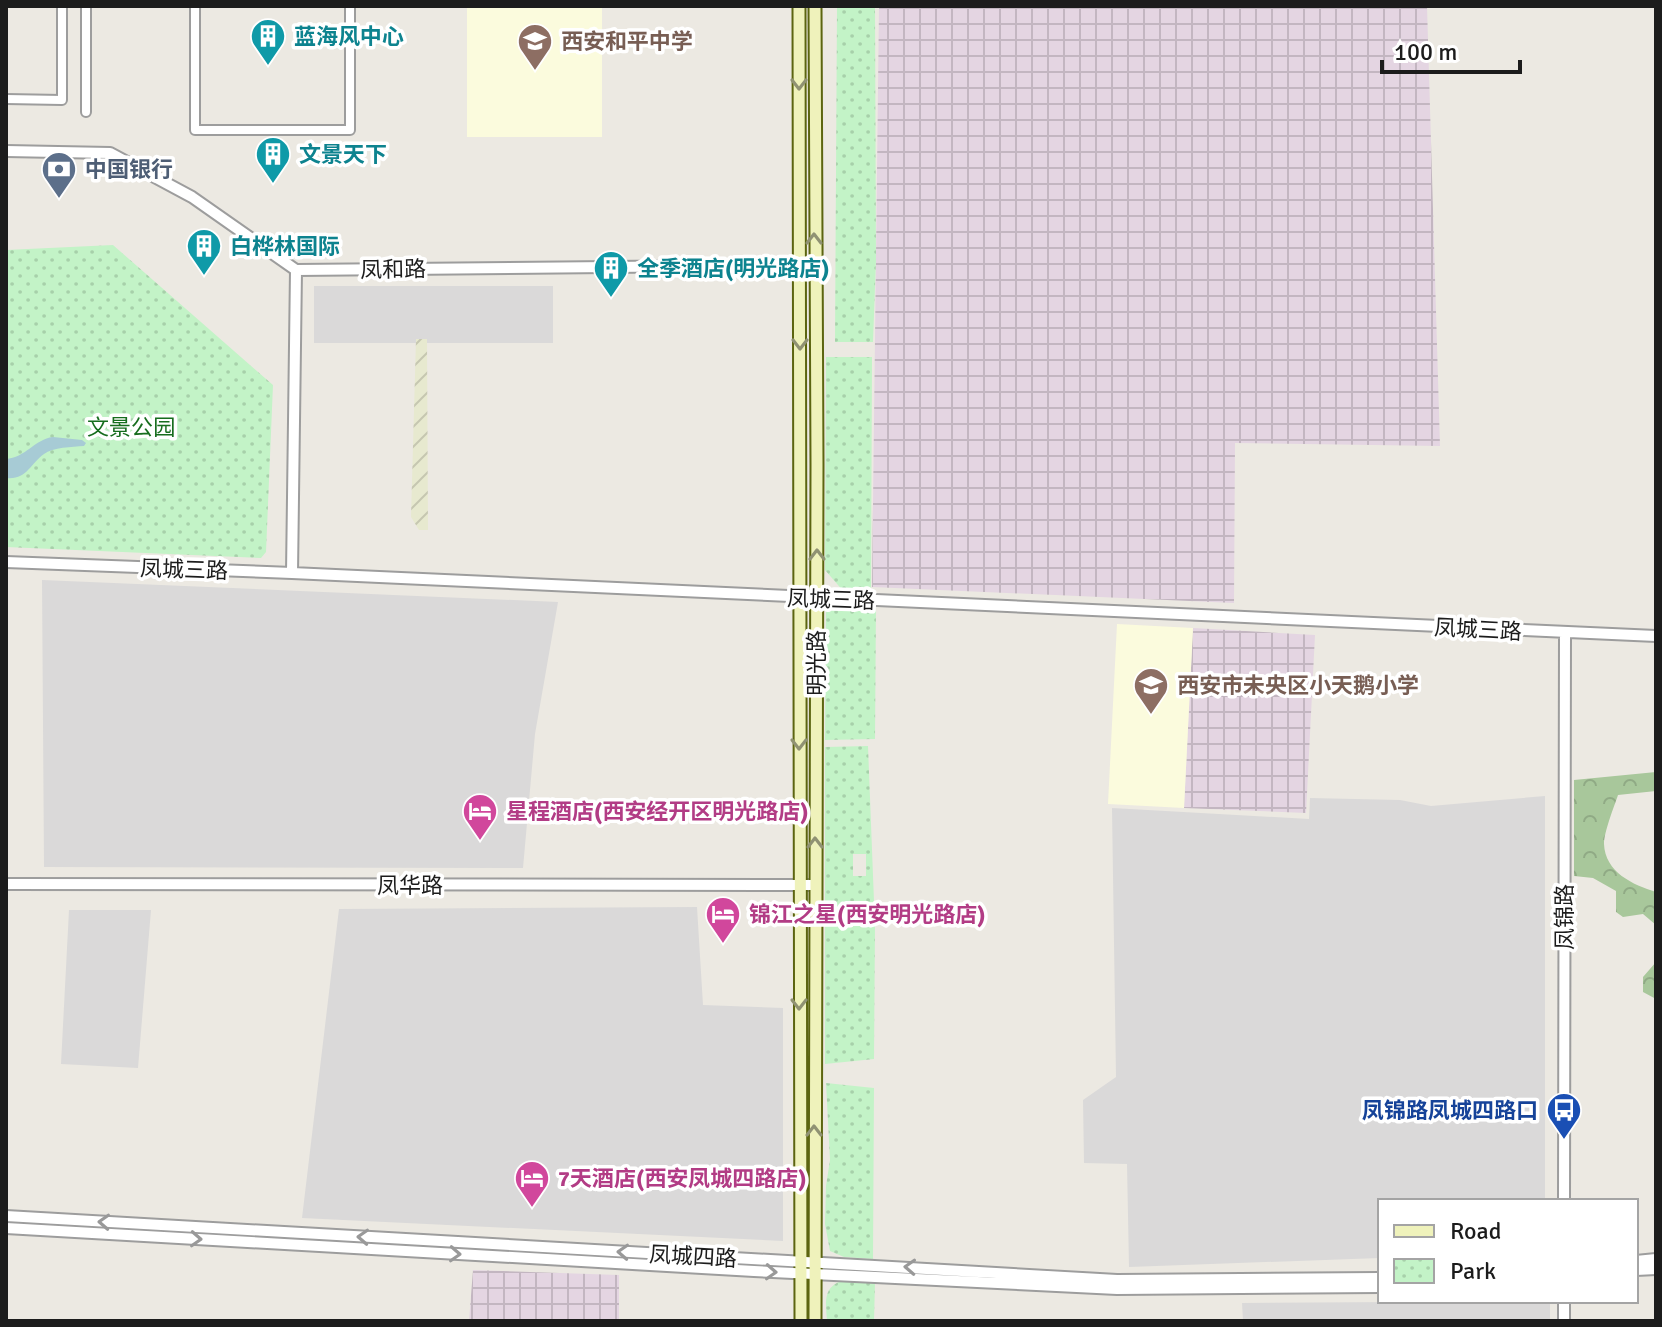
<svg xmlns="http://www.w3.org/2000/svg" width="1662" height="1327" font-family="Signika,'Noto Sans SC',sans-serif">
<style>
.residential{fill:#dad9d9}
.industrial{fill:url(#industrial-grid)}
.education{fill:#fbfbdd}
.farmland{fill:url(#farmland-furrows)}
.forest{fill:url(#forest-crowns)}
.park{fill:url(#park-dots);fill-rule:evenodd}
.water{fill:#a7cbd5}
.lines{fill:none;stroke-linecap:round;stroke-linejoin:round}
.minor-casing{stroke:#9d9d9d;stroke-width:12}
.tertiary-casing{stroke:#9d9d9d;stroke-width:14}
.secondary-casing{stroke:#5c6510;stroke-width:15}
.minor{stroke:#fff;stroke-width:8}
.tertiary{stroke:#fff;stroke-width:10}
.secondary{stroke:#eff2bb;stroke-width:11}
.oneway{stroke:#909273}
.oneway2{stroke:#999}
.labels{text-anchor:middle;stroke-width:7;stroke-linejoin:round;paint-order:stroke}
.culture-label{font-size:22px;font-weight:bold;fill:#0d838f;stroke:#fff;text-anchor:start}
.education-label{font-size:22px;font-weight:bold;fill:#785e54;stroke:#fff;text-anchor:start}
.service-label{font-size:22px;font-weight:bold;fill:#4e5e75;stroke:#fff;text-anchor:start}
.street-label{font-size:22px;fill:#1c1c1c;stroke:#fff}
.park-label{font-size:22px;fill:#176d1e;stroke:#fff}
.hotel-label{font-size:22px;font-weight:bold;fill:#b23c85;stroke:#fff;text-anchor:start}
.transit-label{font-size:22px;font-weight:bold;fill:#164399;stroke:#fff;text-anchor:end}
</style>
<defs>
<pattern id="industrial-grid" width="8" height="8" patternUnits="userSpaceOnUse" patternTransform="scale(2)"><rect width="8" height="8" fill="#e4d5e2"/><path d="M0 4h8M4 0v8" fill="none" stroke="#c3b6c1"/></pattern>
<pattern id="farmland-furrows" width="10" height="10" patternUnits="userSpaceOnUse" patternTransform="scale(2)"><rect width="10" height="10" fill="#e7e9cf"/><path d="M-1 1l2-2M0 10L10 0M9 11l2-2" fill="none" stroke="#c6c7b1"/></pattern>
<pattern id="forest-crowns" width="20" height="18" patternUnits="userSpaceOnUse" patternTransform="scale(2)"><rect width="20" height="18" fill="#a8c79b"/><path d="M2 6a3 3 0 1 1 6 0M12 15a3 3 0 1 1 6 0" fill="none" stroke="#90aa85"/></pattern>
<pattern id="park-dots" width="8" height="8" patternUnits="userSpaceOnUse" patternTransform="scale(2)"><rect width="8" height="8" fill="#c3f3c7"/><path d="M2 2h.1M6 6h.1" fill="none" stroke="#a7d0aa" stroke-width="1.8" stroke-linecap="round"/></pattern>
</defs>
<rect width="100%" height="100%" fill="#ece9e2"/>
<path class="residential" d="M314,286H553V343H314Z
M42,580L558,602L535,734L523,868L44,867Z
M1545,796V1201H1380V1258L1129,1267L1127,1164L1084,1163L1083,1100L1116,1077L1112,808L1309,819L1310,798L1400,800L1431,806Z
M697,907L703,1005L783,1008V1241L302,1218L339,909Z
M69,910H151L138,1068L61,1064Z
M1550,1301V1321H1243L1242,1303Z"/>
<path class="industrial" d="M879,6H1427L1440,446L1235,443L1234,603L872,587Z
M1193,628L1315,635L1306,813L1184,808Z
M473,1270L619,1275V1321H469Z"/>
<path class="education" d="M467,6H602V137H467Z
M1117,624L1193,628L1184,808L1108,804Z"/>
<path class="farmland" d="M416,339H427L428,530H419L411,517Z"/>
<path class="forest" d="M1656,772V791L1618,795C1614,807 1604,832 1604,844C1605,872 1633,885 1656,892V925L1643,914L1623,917L1616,912V891L1593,878L1574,876V780Z
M1656,962V999L1643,992V977Z"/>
<path class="park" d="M837,6H875L876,260L873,342H835Z
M113,245L273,385L266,552L261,558L6,547V250Z
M826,357H872L871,593L844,592L825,570Z
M836,602L876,604L875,739L825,740L826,612Z
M868,746L875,927L874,1059L825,1064V747ZM853,854H866V876H853Z
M826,1083L874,1088L873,1259L844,1257L830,1251L825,1224L826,1186L830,1160Z
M841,1281L875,1283L874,1321H827C826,1304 822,1288 841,1281Z"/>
<path class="water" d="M53,437L82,440L86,443L84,446C72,447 53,447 44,454C30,464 27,480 6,478V459C25,458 35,439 53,437Z"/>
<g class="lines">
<g class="minor-casing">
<path id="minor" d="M195,6V130H350V6
M6,99L62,100V6
M86,112V6"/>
</g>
<g class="tertiary-casing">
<path id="tertiary" d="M6,151L110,153L192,197L296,270L814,265
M6,562L292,573L1656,636
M292,573L296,270
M6,884L814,885
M1564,1201L1565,633
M6,1216L1117,1280L1380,1278
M6,1228L754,1271L1117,1289L1380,1287
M1636,1261L1656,1259
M1636,1270L1656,1269
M1564,1301V1321"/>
</g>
<g class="secondary-casing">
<path id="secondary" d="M799,6L801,1321
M815,1321L817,465L815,6"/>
</g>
<use href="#minor" class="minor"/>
<use href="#tertiary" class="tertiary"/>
<use href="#secondary" class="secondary"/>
</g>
<defs><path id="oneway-chevron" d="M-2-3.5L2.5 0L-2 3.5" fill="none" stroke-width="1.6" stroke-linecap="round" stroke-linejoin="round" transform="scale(2)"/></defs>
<g class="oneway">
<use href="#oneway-chevron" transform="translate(799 84) rotate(90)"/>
<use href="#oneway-chevron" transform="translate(814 239) rotate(-90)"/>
<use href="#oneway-chevron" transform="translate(800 344) rotate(90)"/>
<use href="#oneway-chevron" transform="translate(817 555) rotate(-90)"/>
<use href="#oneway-chevron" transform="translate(799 744) rotate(90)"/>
<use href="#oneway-chevron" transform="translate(815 843) rotate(-90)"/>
<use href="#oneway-chevron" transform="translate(799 1004) rotate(90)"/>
<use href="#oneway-chevron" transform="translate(814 1131) rotate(-90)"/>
</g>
<g class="oneway2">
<use href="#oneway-chevron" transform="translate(104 1222) rotate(-177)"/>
<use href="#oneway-chevron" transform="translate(363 1237) rotate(-177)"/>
<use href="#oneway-chevron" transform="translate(196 1239) rotate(3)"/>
<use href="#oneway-chevron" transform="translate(623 1252) rotate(-177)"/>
<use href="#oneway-chevron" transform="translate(455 1254) rotate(3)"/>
<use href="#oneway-chevron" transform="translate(910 1267) rotate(-177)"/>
<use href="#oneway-chevron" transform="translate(771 1272) rotate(3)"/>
</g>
<defs>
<g id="building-pin" transform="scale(1.8)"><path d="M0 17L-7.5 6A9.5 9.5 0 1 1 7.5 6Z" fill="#0f9aa8" stroke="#fff"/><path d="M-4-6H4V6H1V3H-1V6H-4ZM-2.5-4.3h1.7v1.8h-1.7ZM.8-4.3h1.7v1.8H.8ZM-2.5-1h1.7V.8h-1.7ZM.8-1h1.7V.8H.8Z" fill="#fff"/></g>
<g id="school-pin" transform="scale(1.8)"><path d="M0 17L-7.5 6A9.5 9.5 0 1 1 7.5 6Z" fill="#8d6e63" stroke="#fff"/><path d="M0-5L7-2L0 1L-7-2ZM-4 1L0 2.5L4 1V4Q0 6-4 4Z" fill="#fff"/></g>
<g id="bank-pin" transform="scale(1.8)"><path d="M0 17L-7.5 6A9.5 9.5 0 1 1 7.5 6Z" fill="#5c6f8a" stroke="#fff"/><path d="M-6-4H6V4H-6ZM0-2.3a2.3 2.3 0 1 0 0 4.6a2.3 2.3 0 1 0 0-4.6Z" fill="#fff"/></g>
<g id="hotel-pin" transform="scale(1.8)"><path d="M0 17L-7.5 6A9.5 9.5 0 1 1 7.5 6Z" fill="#d1479c" stroke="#fff"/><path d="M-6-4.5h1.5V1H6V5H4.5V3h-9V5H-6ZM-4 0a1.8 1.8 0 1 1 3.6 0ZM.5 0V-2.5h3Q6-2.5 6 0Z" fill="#fff"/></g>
<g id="bus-pin" transform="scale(1.8)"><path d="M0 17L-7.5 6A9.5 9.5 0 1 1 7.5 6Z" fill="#1a4fb4" stroke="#fff"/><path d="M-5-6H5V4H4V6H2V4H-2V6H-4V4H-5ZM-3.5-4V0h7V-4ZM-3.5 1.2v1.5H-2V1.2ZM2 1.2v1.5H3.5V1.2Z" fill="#fff"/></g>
</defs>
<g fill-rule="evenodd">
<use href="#building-pin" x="268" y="36"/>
<use href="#school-pin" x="535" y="41"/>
<use href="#building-pin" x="273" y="154"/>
<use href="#bank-pin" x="59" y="169"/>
<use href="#building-pin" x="204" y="246"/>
<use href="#building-pin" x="611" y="268"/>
<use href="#school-pin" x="1151" y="685"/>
<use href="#hotel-pin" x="480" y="811"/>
<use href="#hotel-pin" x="723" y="914"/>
<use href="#bus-pin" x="1564" y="1110"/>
<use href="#hotel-pin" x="532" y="1178"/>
</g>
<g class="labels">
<g class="culture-label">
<text x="294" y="44">蓝海风中心</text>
<text x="299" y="162">文景天下</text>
<text x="230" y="254">白桦林国际</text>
<text x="637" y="276">全季酒店(明光路店)</text>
</g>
<g class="education-label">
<text x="561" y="49">西安和平中学</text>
<text x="1177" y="693">西安市未央区小天鹅小学</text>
</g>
<g class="service-label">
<text x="85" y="177">中国银行</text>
</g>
<g class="street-label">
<text transform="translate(393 269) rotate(-1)" y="8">凤和路</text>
<text transform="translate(184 569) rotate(2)" y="8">凤城三路</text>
<text transform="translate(831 599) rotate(2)" y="8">凤城三路</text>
<text transform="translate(1478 629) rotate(3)" y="8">凤城三路</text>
<text transform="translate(816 663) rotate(-90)" y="8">明光路</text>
<text x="410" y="893">凤华路</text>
<text transform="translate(1564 917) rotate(-90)" y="8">凤锦路</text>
<text transform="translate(693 1256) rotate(3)" y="8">凤城四路</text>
</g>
<g class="park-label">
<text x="131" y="435">文景公园</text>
</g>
<g class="hotel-label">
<text x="506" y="819">星程酒店(西安经开区明光路店)</text>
<text x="749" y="922">锦江之星(西安明光路店)</text>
<text x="558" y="1186">7天酒店(西安凤城四路店)</text>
</g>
<g class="transit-label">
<text x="1538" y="1118">凤锦路凤城四路口</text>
</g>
</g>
<rect width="1662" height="1327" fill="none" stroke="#1c1c1c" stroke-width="16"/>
<rect x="1378" y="1199" width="260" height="104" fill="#ffffff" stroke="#a4a4a4" stroke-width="2"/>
<rect x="1394" y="1225" width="40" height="12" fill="#eff2bb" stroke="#a4a4a4" stroke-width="2"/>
<text x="1450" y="1239" font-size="24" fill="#1c1c1c">Road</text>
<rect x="1394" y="1259" width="40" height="24" fill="url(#park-dots)" stroke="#a4a4a4" stroke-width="2"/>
<text x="1450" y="1279" font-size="24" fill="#1c1c1c">Park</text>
<path d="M1382 60v12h138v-12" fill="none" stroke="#1c1c1c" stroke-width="4"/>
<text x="1394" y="60" font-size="24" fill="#1c1c1c" stroke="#ffffff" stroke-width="6" paint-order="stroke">100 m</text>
</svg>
